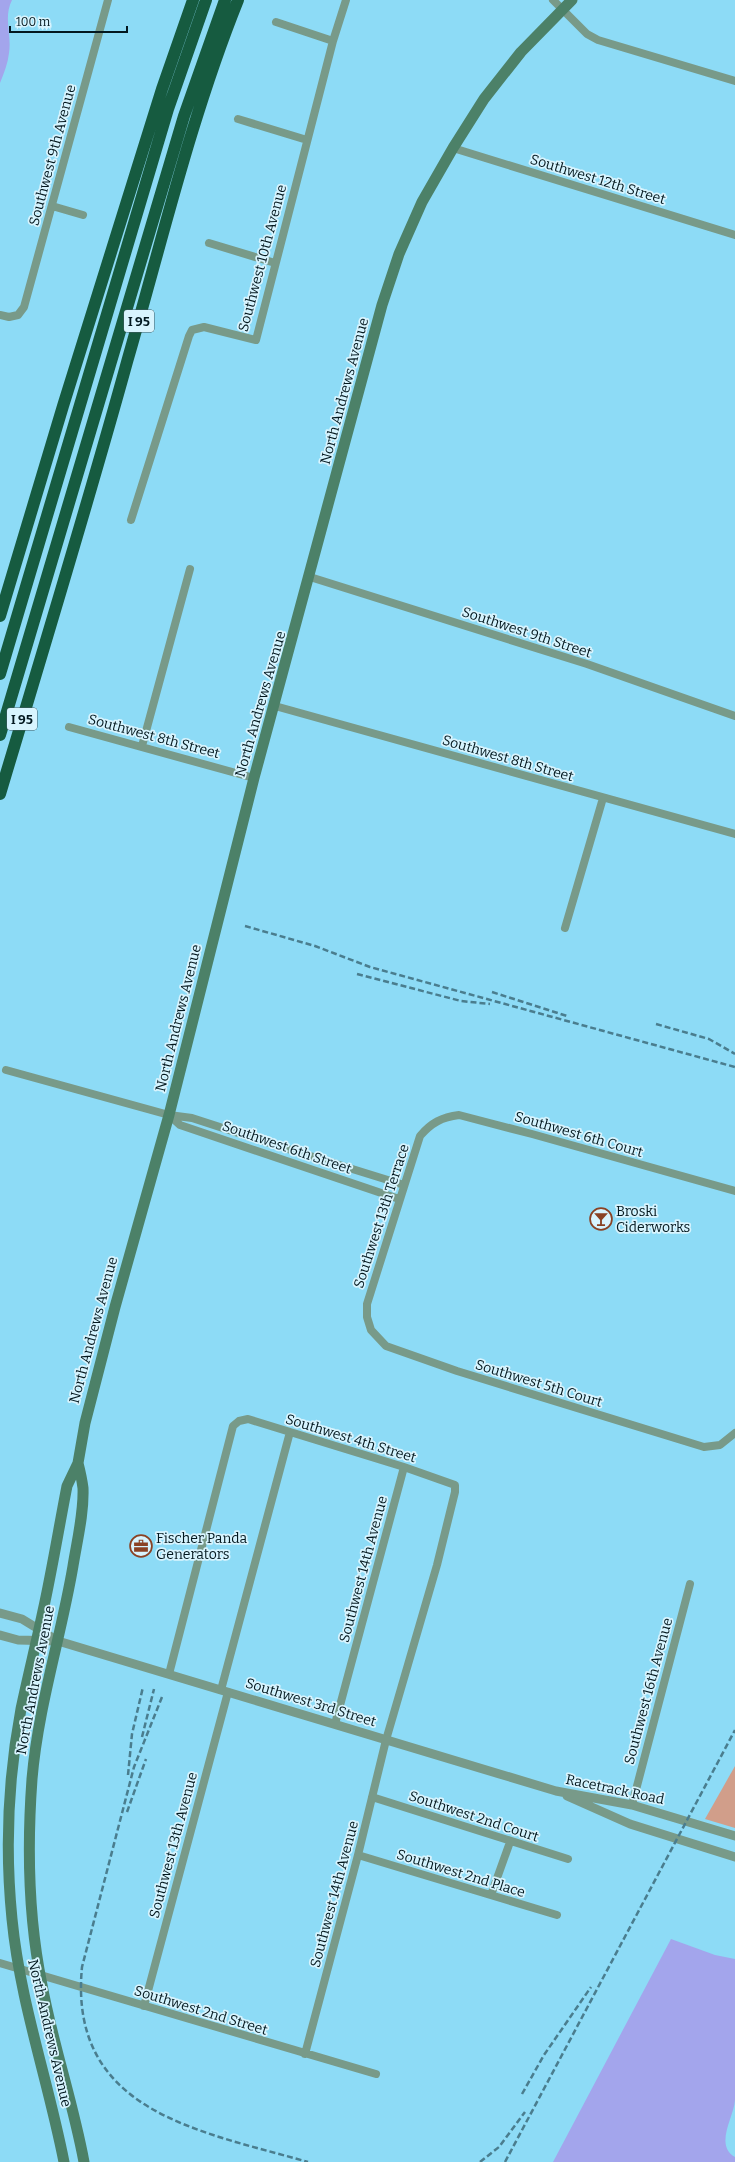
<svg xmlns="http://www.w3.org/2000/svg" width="735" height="2162" font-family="Bitter,serif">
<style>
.green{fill:#d19e8a}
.water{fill:#a3a5ec}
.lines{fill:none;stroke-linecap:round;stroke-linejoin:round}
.minor{stroke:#789a89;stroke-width:8}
.tertiary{stroke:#789a89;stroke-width:9}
.secondary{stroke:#4c8168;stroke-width:11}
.motorway{stroke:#165b40;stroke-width:12}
.rail{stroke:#4a7d8e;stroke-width:2.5;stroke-dasharray:6 3;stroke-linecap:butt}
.labels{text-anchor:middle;stroke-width:3.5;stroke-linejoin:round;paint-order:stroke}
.shield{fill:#d8f4fe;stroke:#435a62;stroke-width:1}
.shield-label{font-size:13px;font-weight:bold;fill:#03181f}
.street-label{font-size:14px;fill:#03181f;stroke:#d8f4fe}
.poi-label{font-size:14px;fill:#03181f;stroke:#d8f4fe;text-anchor:start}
</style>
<rect width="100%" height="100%" fill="#8ddbf6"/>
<path class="green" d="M735,1766V1828L705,1819Z"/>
<path class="water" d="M0,0H12C3,18 12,34 9,53C8,63 4,73 0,83Z
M671,1939L715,1955L735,1959C735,2006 735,2053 735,2100C734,2117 714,2145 735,2157V2162H553Z"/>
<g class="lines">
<path class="minor" d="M553,0L587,34L598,40L735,81
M276,22L333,41
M238,119L307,140
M453,148L735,235
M52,206L83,215
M209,243L275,263
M0,315L9,317L18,315L24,307L108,0
M131,520L189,336L192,330L204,327L256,340L333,41L346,0
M310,577L587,664L735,716
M275,706L735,834
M69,727L254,778
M142,746L190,569
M565,928L603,798
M6,1070L169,1115L192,1118L291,1150L404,1185
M169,1115L180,1125L399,1199
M735,1191L532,1134L459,1115C442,1117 431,1123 420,1136L367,1304V1317L371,1330L386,1346L457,1371L704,1447L720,1445L735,1433
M169,1674L233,1426L239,1421L248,1419L404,1467L455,1485V1492L437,1565L386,1740L358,1855L305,2054
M221,1690L290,1432
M335,1724L404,1467
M372,1797L568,1859
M632,1805L690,1584
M358,1855L557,1915
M491,1895L510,1842
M0,1963L376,2074
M144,2006L228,1692"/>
<path class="tertiary" d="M0,1613L22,1619L58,1641L556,1791L632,1805L735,1836
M0,1635L18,1640L57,1641
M567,1796L630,1824L735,1857"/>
<path class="secondary" d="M78,1463C80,1471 82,1480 83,1488C84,1513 77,1541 73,1566C61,1637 38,1707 32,1779C27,1848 28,1917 42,1985C53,2045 73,2102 84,2162
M64,2162C48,2080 20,2002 12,1919C5,1849 8,1778 21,1709C28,1676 36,1644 43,1611C52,1570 59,1527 67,1486L78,1463L85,1423L115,1307L169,1115L254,778L382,305L399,254L422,202L453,148L484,99L521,52L572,0"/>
<path class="motorway" d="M0,616L63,406L162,89L193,0
M0,674L168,109L206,0
M0,735L184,116L225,0
M0,794C43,650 87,507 127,362C162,241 191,117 238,0"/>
<path class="rail" d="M245,926L315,946L370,967L735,1067
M357,974L461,1001L490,1004
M492,992L567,1016
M656,1024L709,1039L735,1054
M162,1697L134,1767L82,1967C68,2112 200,2131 308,2162
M142,1737L154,1689
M128,1775L132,1734L143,1687
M127,1812L146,1759
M522,2094L544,2055L591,1987
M480,2162L499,2147L525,2112
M505,2162L735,1730"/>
</g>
<defs>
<g id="bar-ring" transform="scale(1.15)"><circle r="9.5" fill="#d8f4fe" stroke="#8a4224" stroke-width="1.5"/><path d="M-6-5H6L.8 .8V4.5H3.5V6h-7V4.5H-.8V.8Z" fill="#8a4224"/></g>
<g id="office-ring" transform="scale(1.15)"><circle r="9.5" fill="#d8f4fe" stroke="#8a4224" stroke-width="1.5"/><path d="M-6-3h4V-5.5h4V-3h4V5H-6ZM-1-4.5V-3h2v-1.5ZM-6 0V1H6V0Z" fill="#8a4224"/></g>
</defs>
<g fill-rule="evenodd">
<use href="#bar-ring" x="601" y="1219"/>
<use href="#office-ring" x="141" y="1546"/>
</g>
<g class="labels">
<g class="shield">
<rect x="124" y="310" width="30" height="22" rx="3"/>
<rect x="7" y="708" width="30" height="22" rx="3"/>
</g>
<g class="shield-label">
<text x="139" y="326">I 95</text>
<text x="22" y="724">I 95</text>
</g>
<g class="street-label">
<text transform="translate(52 155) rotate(-75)" y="5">Southwest 9th Avenue</text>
<text transform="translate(598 179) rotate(17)" y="5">Southwest 12th Street</text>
<text transform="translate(262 258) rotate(-75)" y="5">Southwest 10th Avenue</text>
<text transform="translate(344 391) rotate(-75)" y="5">North Andrews Avenue</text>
<text transform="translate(527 632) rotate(18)" y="5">Southwest 9th Street</text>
<text transform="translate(260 704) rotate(-74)" y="5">North Andrews Avenue</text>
<text transform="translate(154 736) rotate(15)" y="5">Southwest 8th Street</text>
<text transform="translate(508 758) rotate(16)" y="5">Southwest 8th Street</text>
<text transform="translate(178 1018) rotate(-76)" y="5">North Andrews Avenue</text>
<text transform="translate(579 1134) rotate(16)" y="5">Southwest 6th Court</text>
<text transform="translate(287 1147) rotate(19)" y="5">Southwest 6th Street</text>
<text transform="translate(381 1216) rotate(-72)" y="5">Southwest 13th Terrace</text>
<text transform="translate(93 1330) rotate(-75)" y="5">North Andrews Avenue</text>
<text transform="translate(539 1383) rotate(17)" y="5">Southwest 5th Court</text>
<text transform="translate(351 1438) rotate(17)" y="5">Southwest 4th Street</text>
<text transform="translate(363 1569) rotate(-75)" y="5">Southwest 14th Avenue</text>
<text transform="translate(35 1680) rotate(-79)" y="5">North Andrews Avenue</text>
<text transform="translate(648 1691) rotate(-75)" y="5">Southwest 16th Avenue</text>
<text transform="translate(311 1702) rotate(17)" y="5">Southwest 3rd Street</text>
<text transform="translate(615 1789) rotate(12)" y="5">Racetrack Road</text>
<text transform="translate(474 1816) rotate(18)" y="5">Southwest 2nd Court</text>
<text transform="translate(173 1845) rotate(-75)" y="5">Southwest 13th Avenue</text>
<text transform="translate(461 1873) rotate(17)" y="5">Southwest 2nd Place</text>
<text transform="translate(334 1894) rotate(-75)" y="5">Southwest 14th Avenue</text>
<text transform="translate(201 2010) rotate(17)" y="5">Southwest 2nd Street</text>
<text transform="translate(50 2033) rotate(77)" y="5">North Andrews Avenue</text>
</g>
<g class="poi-label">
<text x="616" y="1216">Broski<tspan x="616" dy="16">Ciderworks</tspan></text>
<text x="156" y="1543">Fischer Panda<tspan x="156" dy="16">Generators</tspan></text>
</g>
</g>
<path d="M10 26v6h117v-6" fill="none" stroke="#03181f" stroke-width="2"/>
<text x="16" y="26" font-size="12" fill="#03181f" stroke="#d8f4fe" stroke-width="3" paint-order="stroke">100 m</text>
</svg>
